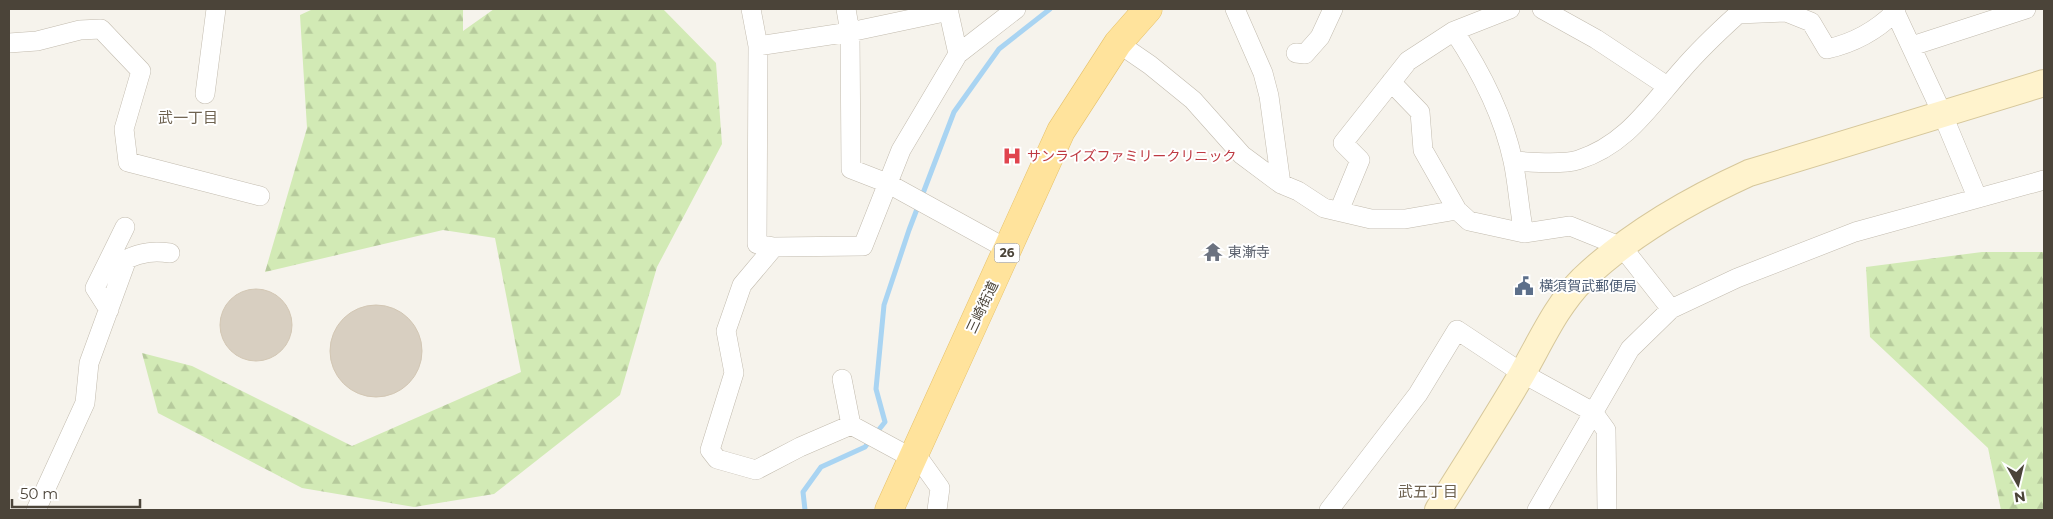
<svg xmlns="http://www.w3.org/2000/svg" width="2053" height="519" font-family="Montserrat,'Noto Sans JP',sans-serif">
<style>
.forest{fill:url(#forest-firs)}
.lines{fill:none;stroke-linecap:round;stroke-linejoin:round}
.stream{stroke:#a9d4f2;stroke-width:5}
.building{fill:#d8cfc1;stroke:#d3c7b4}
.street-casing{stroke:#c2bbae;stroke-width:20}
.secondary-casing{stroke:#d6c79b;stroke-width:28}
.primary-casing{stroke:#e6c16a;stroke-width:29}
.street{stroke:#fff;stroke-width:19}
.secondary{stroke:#fff3cd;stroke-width:26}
.primary{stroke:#ffe39c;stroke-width:28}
.labels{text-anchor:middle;stroke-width:4;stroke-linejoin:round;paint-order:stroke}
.shield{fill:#fff;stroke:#817c74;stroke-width:1}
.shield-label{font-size:12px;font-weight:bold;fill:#4b4439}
.health-label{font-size:14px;fill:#be3a42;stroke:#fff;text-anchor:start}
.worship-label{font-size:14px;fill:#5b616d;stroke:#fff;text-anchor:start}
.service-label{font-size:14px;fill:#4e5e75;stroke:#fff;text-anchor:start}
.street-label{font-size:14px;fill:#4b4439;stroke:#fff}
.neighbourhood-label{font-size:15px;fill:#6e6250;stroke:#fff}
</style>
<defs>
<pattern id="forest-firs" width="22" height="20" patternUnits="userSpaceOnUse" patternTransform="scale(1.25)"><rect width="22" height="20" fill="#d2eab5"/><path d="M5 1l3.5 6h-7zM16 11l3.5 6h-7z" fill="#b6ca9c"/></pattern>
</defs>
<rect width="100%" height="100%" fill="#f6f3ec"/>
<path class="forest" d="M313,9H463V31L494,9H663L716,63L722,144L657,267L620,395L494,494L414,507L302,488L158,413L142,353L192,366L352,446L521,372L495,238L443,230L265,272L307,128L300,15Z
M1982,252H2044V510H2001L1988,448L1870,337L1866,267Z"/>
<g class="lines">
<path class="stream" d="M805,510L803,492L821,467L865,447L885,422L876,389L884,305L909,230L954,112L999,49L1050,9"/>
</g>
<path class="building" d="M220 325a36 36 0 1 1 72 0a36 36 0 1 1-72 0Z
M330 351a46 46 0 1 1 92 0a46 46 0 1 1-92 0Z"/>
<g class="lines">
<g class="street-casing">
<path id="street" d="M751,9L758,46L757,244L774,247L863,246L901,150L958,54L1016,9
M846,9L850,32L851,169L887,183L1009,250
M948,9L958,54
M1235,9L1263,73L1269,96L1281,184
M1542,9L1596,39L1667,86
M1896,9L1895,12L1942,113L1977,197
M1454,31C1480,70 1503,115 1513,161C1518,185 1519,209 1524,233
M9,43L37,41L80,30L101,29L141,71L124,129L128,162L260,196
M1118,43L1150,65L1193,100L1242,155L1281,184L1298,191L1324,208L1371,219H1405L1457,210
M758,46L850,32L949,11
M1912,46L2026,9
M1296,53L1305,54L1320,37L1333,9
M1391,82L1420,112L1423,150L1457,210L1469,221L1524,233L1570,226L1622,247L1671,309
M205,94L216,9
M1513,161C1531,162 1561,165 1578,160C1626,145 1650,106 1681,71C1699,50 1718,32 1738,14L1786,12L1811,22L1827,49C1854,43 1876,31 1895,12
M1339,211L1360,160L1343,143L1408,61L1454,31L1510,9
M774,247L742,285L726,331L734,373L710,450L717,459L756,470L800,447L851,425L912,458
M109,310L95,288L125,227
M842,379L851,425
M915,453L940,488L937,510
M36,510L85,403L89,363L127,259C142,252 154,251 170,253
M1329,510L1418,394L1457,330L1522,373L1593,412L1606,430L1607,510
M1537,510L1630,349L1671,309L1737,278L1855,232L2044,180"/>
</g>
<g class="secondary-casing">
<path id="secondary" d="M1438,510C1466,465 1495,420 1522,374C1541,341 1556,306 1583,279C1629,235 1692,199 1749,173L2044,83"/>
</g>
<g class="primary-casing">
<path id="primary" d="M889,510L1061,131L1118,43L1148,9"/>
</g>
<use href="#street" class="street"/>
<use href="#secondary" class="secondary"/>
<use href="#primary" class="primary"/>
</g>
<defs>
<g id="hospital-bare" transform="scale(1.5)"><path d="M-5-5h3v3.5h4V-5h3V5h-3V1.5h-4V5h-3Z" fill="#e0444e" stroke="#fff" stroke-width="2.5" paint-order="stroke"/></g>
<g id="temple-bare" transform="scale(1.5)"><path d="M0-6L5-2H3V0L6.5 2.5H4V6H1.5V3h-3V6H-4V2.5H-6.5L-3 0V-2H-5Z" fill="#6b7280" stroke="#fff" stroke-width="2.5" paint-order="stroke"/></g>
<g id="civic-bare" transform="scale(1.5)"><path d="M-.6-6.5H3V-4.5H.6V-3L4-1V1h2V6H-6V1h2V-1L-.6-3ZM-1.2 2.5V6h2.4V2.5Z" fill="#5c6f8a" stroke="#fff" stroke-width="2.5" paint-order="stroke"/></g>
</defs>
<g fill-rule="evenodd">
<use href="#hospital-bare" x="1012" y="156"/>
<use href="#temple-bare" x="1213" y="252"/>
<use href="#civic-bare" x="1524" y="286"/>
</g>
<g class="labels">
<rect class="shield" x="994.5" y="243.5" width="25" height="19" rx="4"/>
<g class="shield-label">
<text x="1007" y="257">26</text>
</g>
<g class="health-label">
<text x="1027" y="161">サンライズファミリークリニック</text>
</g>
<g class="worship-label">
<text x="1228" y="257">東漸寺</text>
</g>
<g class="service-label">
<text x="1539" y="291">横須賀武郵便局</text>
</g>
<g class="street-label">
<text transform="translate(982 307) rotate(-65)" y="5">三崎街道</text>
</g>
<g class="neighbourhood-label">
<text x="188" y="123">武一丁目</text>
<text x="1428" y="497">武五丁目</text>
</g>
</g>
<rect width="2053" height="519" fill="none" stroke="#4b4439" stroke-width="20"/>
<g transform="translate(2018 484) rotate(172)" stroke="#ffffff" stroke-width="4" paint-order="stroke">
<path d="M0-4L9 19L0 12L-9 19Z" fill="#4b4439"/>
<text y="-8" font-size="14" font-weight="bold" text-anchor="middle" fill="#4b4439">N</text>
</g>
<path d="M12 499v8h128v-8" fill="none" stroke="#4b4439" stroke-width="2.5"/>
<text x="20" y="499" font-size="15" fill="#4b4439" stroke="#ffffff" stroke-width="4" paint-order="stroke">50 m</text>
</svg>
